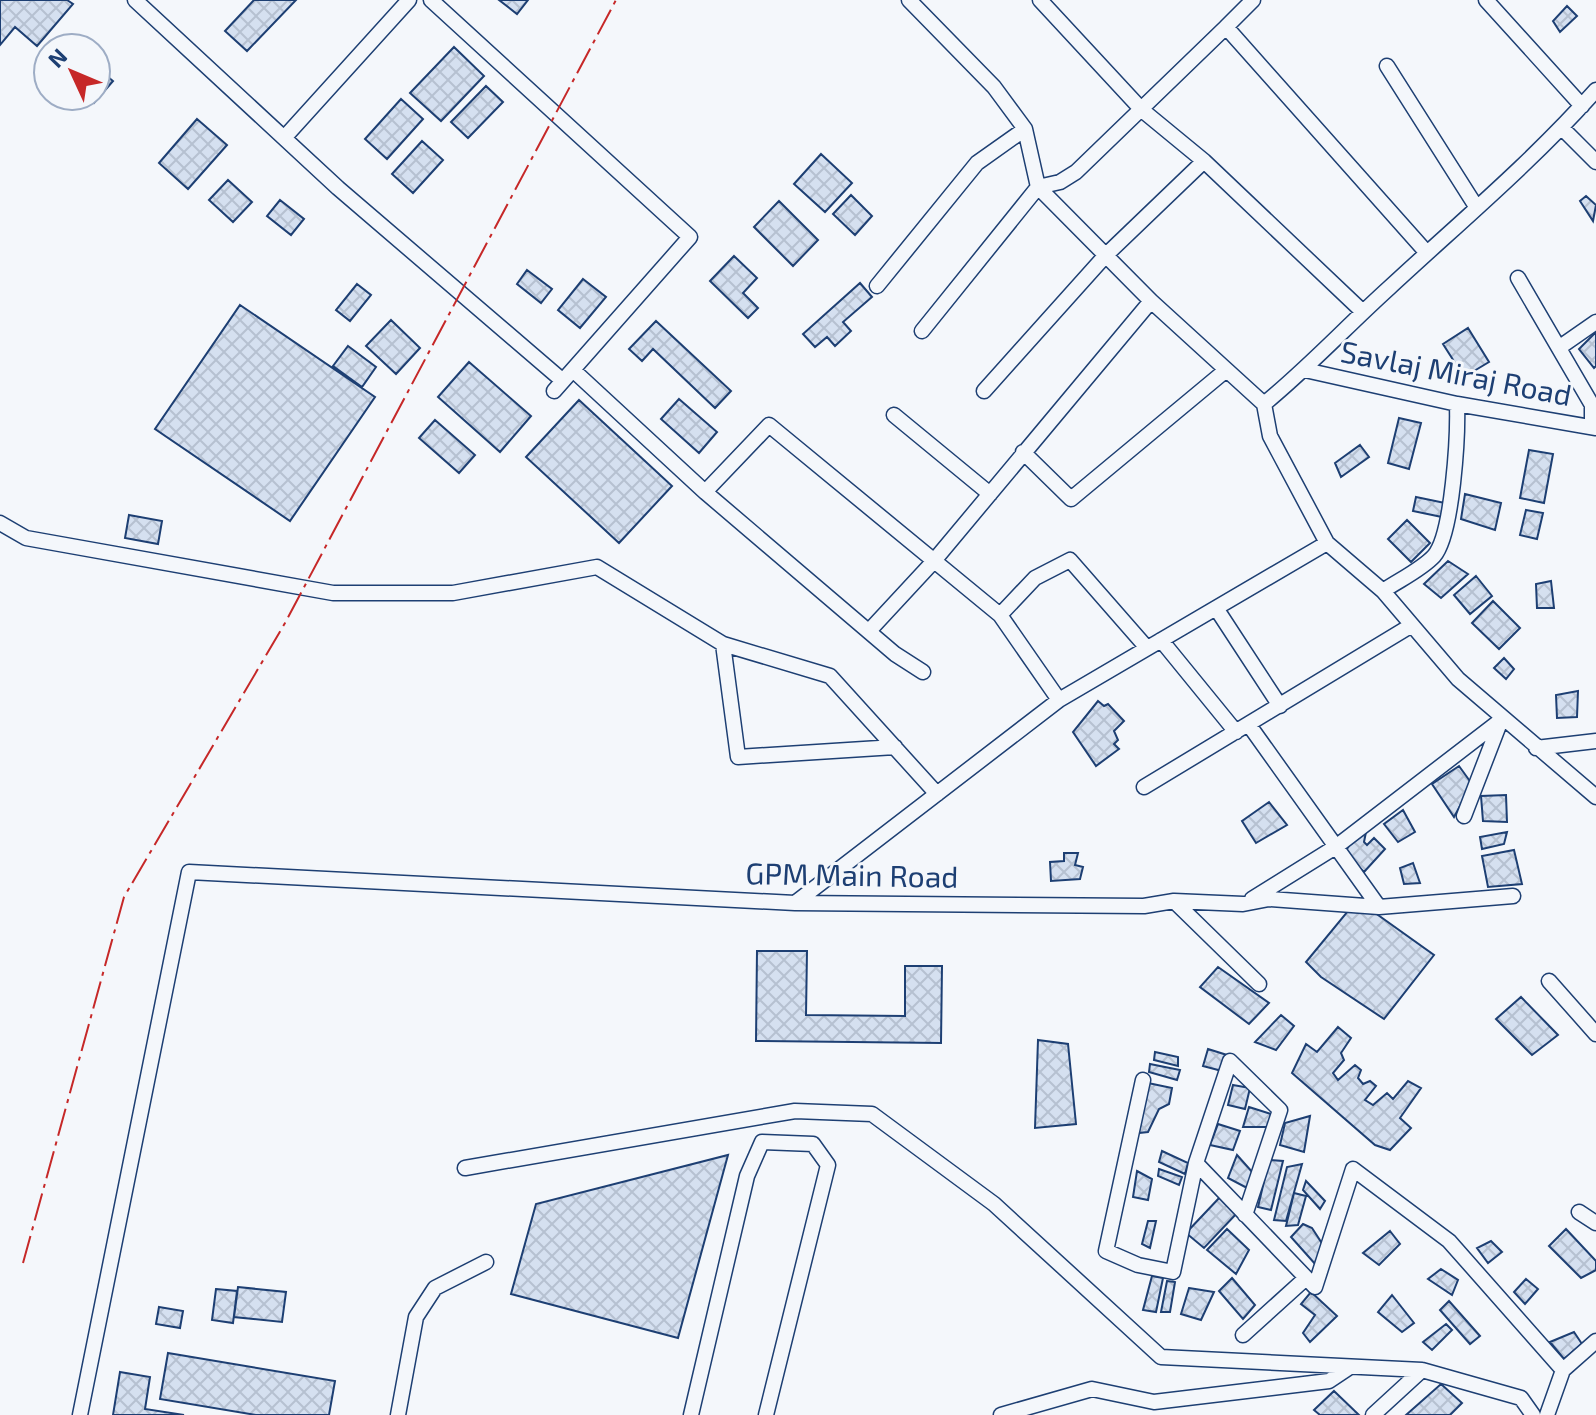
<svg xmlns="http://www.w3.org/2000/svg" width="1596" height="1415" font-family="'Exo 2',sans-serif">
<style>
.building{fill:url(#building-cross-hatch);stroke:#1d3f73;stroke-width:2}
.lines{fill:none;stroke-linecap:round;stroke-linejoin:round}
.street-casing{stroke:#1d3f73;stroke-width:17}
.street{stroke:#f4f7fb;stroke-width:14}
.power{stroke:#c62828;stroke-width:2;stroke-dasharray:28 6 4 6;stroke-linecap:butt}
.labels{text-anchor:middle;stroke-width:6;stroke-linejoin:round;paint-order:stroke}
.street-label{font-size:30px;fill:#1d3f73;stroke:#f4f7fb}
</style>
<defs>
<pattern id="building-cross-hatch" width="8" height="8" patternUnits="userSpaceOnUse" patternTransform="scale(2)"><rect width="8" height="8" fill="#d5e0f0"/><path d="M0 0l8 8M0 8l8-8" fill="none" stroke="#b6c1d1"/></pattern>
</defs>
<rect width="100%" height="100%" fill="#f4f7fb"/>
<path class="building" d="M0,0H67L73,4L37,46L15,27L0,45Z
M254,0H296L247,51L225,31Z
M499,0H528L517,14Z
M1567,6L1577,16L1560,32L1553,21Z
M454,47L484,76L441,121L410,93Z
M96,67L113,81L94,103L85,96H96Z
M486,86L503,102L468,138L451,122Z
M401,99L423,119L387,159L365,139Z
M197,119L227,145L188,189L159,163Z
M422,141L443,160L413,193L392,174Z
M821,154L852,183L825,212L794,184Z
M228,180L252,202L233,222L209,200Z
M851,195L872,216L855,235L833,214Z
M1586,196L1596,205L1593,221L1580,201Z
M280,200L304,219L291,235L267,216Z
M779,201L818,240L793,266L754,227Z
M734,256L757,278L743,293L758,308L748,318L710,281Z
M527,270L552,289L541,303L517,284Z
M583,279L606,297L580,328L558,310Z
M860,283L872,297L843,322L851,331L835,346L827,337L815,347L803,334Z
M357,284L371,295L350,321L336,310Z
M240,305L375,397L290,521L155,429Z
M391,320L420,348L396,374L366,346Z
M656,321L731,391L715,408L653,349L642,361L629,349Z
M1468,328L1489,362L1464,377L1443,344Z
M1596,332V366L1594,368L1579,349Z
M348,346L376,367L362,387L333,366Z
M469,362L531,416L500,452L438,397Z
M679,399L717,432L699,453L661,419Z
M579,400L672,486L619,543L526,457Z
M1399,418L1421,423L1409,469L1388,463Z
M435,420L475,455L459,473L419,438Z
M1360,445L1369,457L1341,477L1335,463Z
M1529,450L1553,454L1544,503L1520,498Z
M1465,494L1501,503L1495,530L1461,519Z
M1416,497L1445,503L1442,517L1413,511Z
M1526,510L1543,513L1537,539L1520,535Z
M129,515L162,521L158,544L125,538Z
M1407,520L1430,543L1411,562L1388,539Z
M1448,561L1468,574L1441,598L1424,584Z
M1476,576L1492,596L1470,614L1454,595Z
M1551,581L1554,608H1537L1536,584Z
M1493,601L1520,628L1499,649L1472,623Z
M1504,658L1514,669L1506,679L1494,668Z
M1578,691L1577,717L1557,718L1556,695Z
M1098,701L1104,706L1108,704L1124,721L1114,731L1118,740L1114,744L1119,749L1096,766L1073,732Z
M1459,766L1472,784L1454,817L1432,784Z
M1506,795L1507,822L1483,821L1481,796Z
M1269,802L1287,825L1256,843L1242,821Z
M1403,810L1415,832L1398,842L1384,824Z
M1359,829L1366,832L1364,842L1367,845L1374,838L1385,849L1364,872L1344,854Z
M1507,832L1504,844L1482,849L1480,837Z
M1514,850L1522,884L1488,887L1482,856Z
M1064,853H1078L1075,865L1083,867L1080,879L1051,881L1050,862L1064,861Z
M1413,863L1420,883L1404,884L1400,868Z
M1357,900L1434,955L1384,1019L1321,977L1306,962Z
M757,951H807L806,1015L905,1016V966H942L941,1043L756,1041Z
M1218,967L1269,1003L1249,1024L1200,987Z
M1521,997L1558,1035L1532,1055L1496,1019Z
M1281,1015L1294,1026L1276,1050L1255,1042Z
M1338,1027L1351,1038L1341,1053L1344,1060L1333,1073L1338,1080L1355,1065L1361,1070L1358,1078L1363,1084L1370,1081L1376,1086L1365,1100L1373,1105L1387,1093L1393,1099L1408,1081L1421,1088L1400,1118L1411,1128L1390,1150L1375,1145L1292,1073L1306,1044L1317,1052Z
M1038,1040L1068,1044L1076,1124L1035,1128Z
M1208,1049L1227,1055L1222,1071L1203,1066Z
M1155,1052L1178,1057V1066L1154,1060Z
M1150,1064L1180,1070L1177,1080L1149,1072Z
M1148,1083L1172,1088L1169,1104L1159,1109L1148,1132L1138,1133Z
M1233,1085L1250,1088L1245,1109L1228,1105Z
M1249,1107L1271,1114L1268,1127H1243Z
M1310,1116L1304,1152L1280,1145L1285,1123Z
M1218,1124L1240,1131L1233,1150L1210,1145Z
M1162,1151L1188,1163L1185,1174L1159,1162Z
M728,1155L678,1338L511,1294L536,1204Z
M1237,1155L1254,1174L1249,1189L1228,1178Z
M1269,1160L1283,1161L1271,1210L1258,1207Z
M1302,1164L1286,1221L1274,1220L1287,1167Z
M1159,1169L1182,1177L1179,1185L1158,1176Z
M1137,1171L1152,1179L1148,1200L1133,1197Z
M1306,1181L1325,1201L1320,1209L1303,1190Z
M1294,1193L1306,1196L1298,1225L1286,1226Z
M1221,1196L1238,1212L1204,1248L1186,1233Z
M1148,1221H1156L1150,1248L1142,1244Z
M1303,1224L1312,1228L1323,1245L1316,1265L1291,1237Z
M1227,1229L1249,1250L1236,1274L1207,1250Z
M1566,1229L1596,1261V1270L1581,1278L1549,1246Z
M1390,1231L1400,1244L1379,1265L1363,1253Z
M1491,1241L1502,1252L1488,1263L1477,1248Z
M1441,1269L1458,1280L1452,1295L1428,1279Z
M1152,1276L1163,1278L1156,1312L1143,1310Z
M1232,1278L1255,1305L1243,1319L1219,1291Z
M1526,1279L1538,1289L1525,1304L1514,1292Z
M1167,1281L1175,1282L1170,1312H1161Z
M238,1287L286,1292L282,1322L234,1317Z
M1189,1288L1214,1292L1201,1320L1181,1314Z
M216,1289L237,1291L233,1323L212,1320Z
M1311,1292L1337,1316L1310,1342L1303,1333L1315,1315L1301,1304Z
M1392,1295L1414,1323L1402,1332L1378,1312Z
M1449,1301L1480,1336L1470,1344L1440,1310Z
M159,1307L183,1311L180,1328L156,1324Z
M1446,1324L1452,1330L1432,1350L1423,1342Z
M1574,1332L1582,1344L1564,1359L1550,1342Z
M168,1353L335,1381L329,1415H256L160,1399Z
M120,1372L150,1377L145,1409L184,1415H113Z
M1441,1384L1462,1403L1450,1415H1406Z
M1334,1391L1359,1415H1320L1314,1410Z"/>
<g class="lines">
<g class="street-casing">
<path id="street" d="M135,0L338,188L563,381
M431,0L690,237L554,391
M909,0L994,87L1025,129L1038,187L1151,301
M1040,0L1142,110L1204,161
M1486,0L1582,106
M1226,27L1253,0
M1387,66L1477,208
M1596,90C1532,162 1459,223 1389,288C1347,326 1308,368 1264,404L1270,436L1327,543L1383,591L1458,679L1596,797
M1562,128L1596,162
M284,138L409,0
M1518,278L1592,405V427
M877,286L977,163L1025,129
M922,331L1038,187L1060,182L1076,172L1226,27L1427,253
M1560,347L1596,322
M573,370L705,492
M1305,370L1457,404L1596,428
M984,391L1105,256L1204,161L1363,312
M894,415L990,494
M1023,452L1071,499L1225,371
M0,523L26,538L333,593H453L597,567L723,644L738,757L895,747
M1383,591C1399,580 1421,570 1434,556C1453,534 1458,434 1457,404
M1216,608L1280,706
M1000,615L1035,578L1070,560L1147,648
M869,631L933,562L1151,301L1264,404
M1161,640L1236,732
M723,644L830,676L937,794
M923,672L895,654L705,492L769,425L1000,615L1059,700
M1249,725L1379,907
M1536,748L1596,741
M1144,787L1412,625
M1464,816L1501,720
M1252,899L1337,846L1501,720
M1174,901L1259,984
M795,903L1059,700L1327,543
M1549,981L1596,1034
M1143,1080L1106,1251L1138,1265L1173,1272L1196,1163L1315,1287L1353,1169L1449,1241L1563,1370L1547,1415
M1196,1163L1230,1061L1280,1110L1245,1215
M465,1168L795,1111L872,1114L994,1204L1161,1357L1422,1370
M1579,1212L1596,1223
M1243,1335L1306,1278
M1563,1370L1596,1341
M80,1415L189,872L795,903L1144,906L1174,901L1243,904L1269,899L1379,907L1513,896
M398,1415L416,1317L435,1288L486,1262
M691,1415L747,1176L762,1142L813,1144L828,1165L766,1415
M1001,1415L1092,1389L1154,1402L1329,1381L1350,1367
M1373,1415L1422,1370L1521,1398L1533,1415"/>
</g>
<use href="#street" class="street"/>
<path class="power" d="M23,1263L124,897L285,623L616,0"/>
</g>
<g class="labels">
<g class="street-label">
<text transform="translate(1456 374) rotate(11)" y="10">Savlaj Miraj Road</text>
<text transform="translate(852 876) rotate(1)" y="10">GPM Main Road</text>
</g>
</g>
<g transform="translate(72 72) rotate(314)"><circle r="38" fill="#f4f7fb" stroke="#9eadc5" stroke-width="2"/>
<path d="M0-6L14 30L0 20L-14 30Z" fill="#c62828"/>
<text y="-12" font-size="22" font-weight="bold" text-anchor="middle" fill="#1d3f73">N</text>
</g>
</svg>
